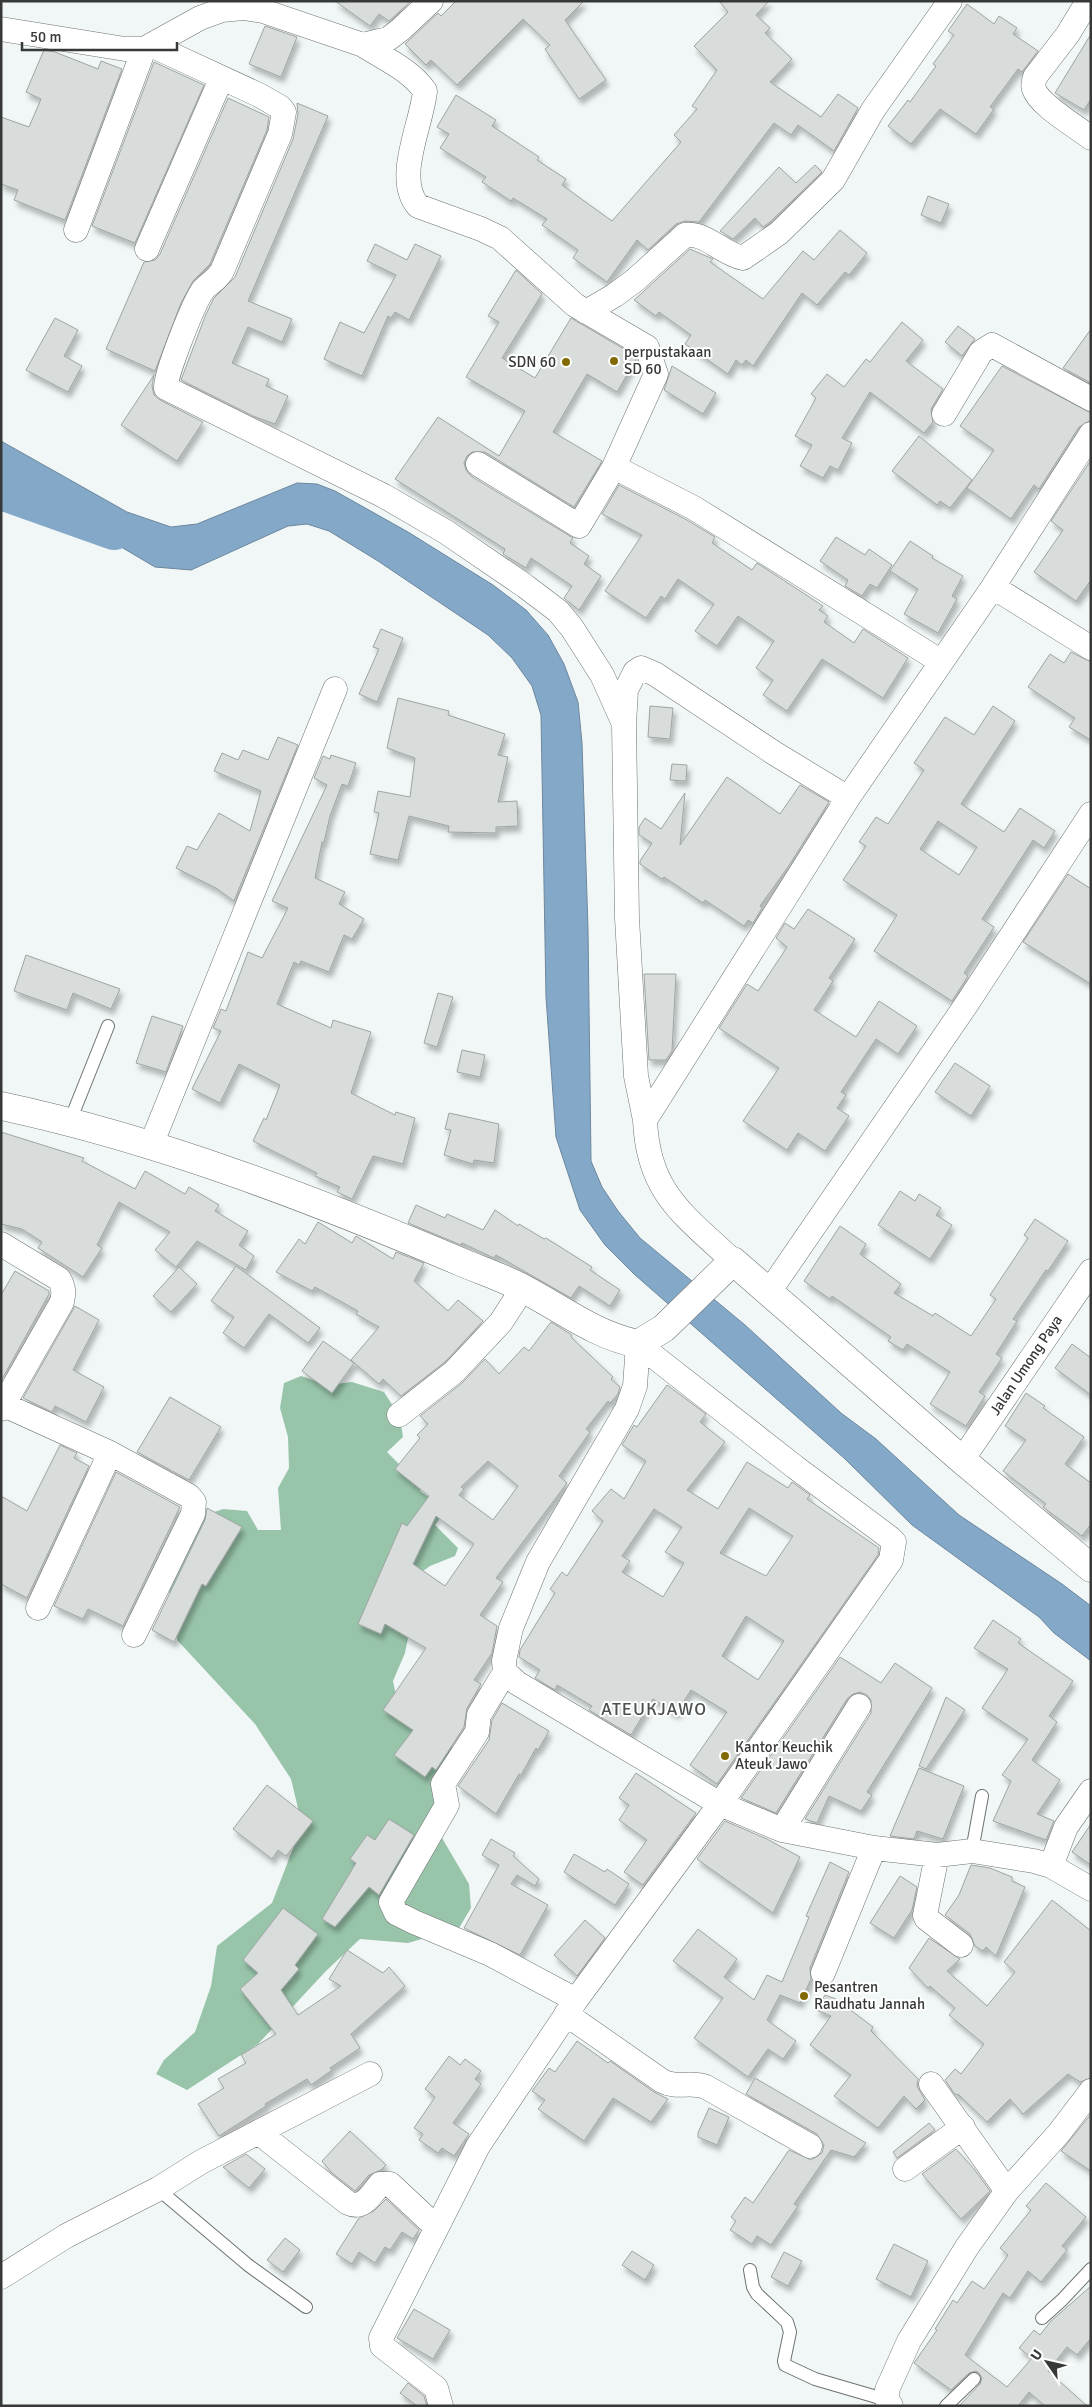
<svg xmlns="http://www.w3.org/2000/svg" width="1092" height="2407" font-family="Signika,sans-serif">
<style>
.forest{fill:#98c5aa}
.water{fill:#84a8c8;stroke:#6d879d}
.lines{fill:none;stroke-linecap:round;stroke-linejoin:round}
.river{stroke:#84a8c8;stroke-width:38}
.building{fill:#d8dddc;stroke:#9fa4a2;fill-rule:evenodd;filter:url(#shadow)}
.service-casing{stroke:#6e7273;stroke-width:14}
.minor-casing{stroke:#6e7273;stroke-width:25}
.tertiary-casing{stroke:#6e7273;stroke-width:29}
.service{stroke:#fff;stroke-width:12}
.minor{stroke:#fff;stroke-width:24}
.tertiary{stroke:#fff;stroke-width:28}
.poi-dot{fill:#826a03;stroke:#fff;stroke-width:2}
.labels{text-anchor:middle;stroke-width:4;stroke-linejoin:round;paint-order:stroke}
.poi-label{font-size:15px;fill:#373939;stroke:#fff;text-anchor:start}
.street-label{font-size:15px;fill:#373939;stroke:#fff}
.quarter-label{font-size:18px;letter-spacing:1px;fill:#4b5050;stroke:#fff}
</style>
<defs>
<filter id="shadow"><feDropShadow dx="3" dy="5.5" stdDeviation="2.5" flood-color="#0004"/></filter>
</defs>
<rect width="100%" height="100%" fill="#f1f7f7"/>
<path class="forest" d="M301,1376L327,1385L352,1382L384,1392L400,1417L403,1437L387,1452L399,1464L422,1473L420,1491L441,1506L444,1513L435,1525L458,1548L455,1556L430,1566L409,1581V1633L405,1653L393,1681L398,1705L450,1739L455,1759L435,1826L469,1884L471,1908L459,1928L408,1943L360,1939L326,1971L258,2044L187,2090L156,2074L164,2060L195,2032L211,1986L217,1946L272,1903L302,1825L291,1779L255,1724L178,1641L167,1615L171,1573L203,1516L223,1509L247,1511L258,1530H281L278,1488L289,1468L288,1437L280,1408L284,1383Z"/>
<path class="water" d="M1,441L127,512L171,527L197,524L297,483L317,484L335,491L408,532L493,585L526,610L548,635L564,664L578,702L582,743L588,929L591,1161L602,1187L618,1211L640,1238L745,1325L841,1413L876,1439L959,1515L1062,1584L1091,1606V1661L1054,1633L1039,1617L912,1525L844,1458L634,1274L605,1245L580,1210L556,1137L546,997L541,715L532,686L512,658L488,635L378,561L329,531L307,524L288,526L191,570L155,567L1,476Z"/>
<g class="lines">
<path class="river" d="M1,491L114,531"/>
</g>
<path class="building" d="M335,1H411L389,21L379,14L370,26Z
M456,1H584L565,20L606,80L579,99L545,49L550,45L523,19L457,85L431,60L426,65L405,44L438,13L441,16Z
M719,1H769L756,15L770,28L765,33L792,59L770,82L821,117L838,94L858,108L834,151L798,125L791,135L774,123L699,222L685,221L676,224L648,250L637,240L607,282L573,258L578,250L542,225L547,219L513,198L511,201L482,182L486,177L440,148L449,134L437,127L456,95L496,120L492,126L539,157L537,160L566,179L562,185L612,221L681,142L674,135L697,109L692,106L717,70L694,46L728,12Z
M967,4L994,24L999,16L1017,28L1013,34L1038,51L1022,72L1018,69L990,107L994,109L976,134L940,109L911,144L888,126L908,100L910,102L936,66L933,64L954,35L948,31Z
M265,26L297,37L281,77L249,64Z
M1091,34V99L1084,110L1055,93Z
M44,50L55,52L98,69L101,61L122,69L65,220L14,200L18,190L1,184V117L29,127L41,99L26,92Z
M154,62L204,85L135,243L92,226Z
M228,98L269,117L267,130L210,264L193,281L181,303L155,371L106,349L144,262L155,260L160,254Z
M297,103L328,116L248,301L292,319L282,342L248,327L232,363L269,379L266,386L288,396L275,424L253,416L181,380L206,314L214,298L235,277L293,139L298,114Z
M815,165L822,172L770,222L763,227L755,218L733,239L720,231L779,167L796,183Z
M928,196L949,204L941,223L921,215Z
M840,230L867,253L849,275L845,272L817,305L802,293L753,366L746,360L742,365L736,360L728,374L685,344L691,335L659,312L656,316L634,300L690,249L713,259L710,262L763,299L803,251L814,260Z
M375,244L407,260L415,244L441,256L409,320L395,312L391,318L388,316L362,376L324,359L340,322L364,333L396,275L367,261Z
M516,270L542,294L502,358L535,378L571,318L636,356V359L617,392L587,374L553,432L602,461L574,507L485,452H472L467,456L464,463L466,470L471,476L573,538L570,543L589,556L584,564L601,576L579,610L564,598L572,586L531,558L526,568L503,554L505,549L395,479L438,417L499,456L525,411L466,377L499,322L488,316Z
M55,318L78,330L64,356L82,366L68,392L26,370Z
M902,322L923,340L906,361L943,389L931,409L933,422L924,433L870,392L842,438L852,443L838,470L830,466L823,478L800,466L812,445L795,436L816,398L811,394L827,374L844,387L866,359L870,362Z
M958,326L975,339L962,356L945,342Z
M1091,329V383L1063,368Z
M672,366L716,393L703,414L664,390Z
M1002,366L1091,413V420L1079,427L1039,489L1034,485L1011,519L967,488L994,450L960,426Z
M154,375L152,386L154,395L160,400L203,422L177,461L121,425Z
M919,436L972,480L950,508L940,501L937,505L892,471Z
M1091,460V580L1076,601L1034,572L1063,530L1051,521Z
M619,485L687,520L715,537L712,543L752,570L757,563L797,589L823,606L819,610L828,616L824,622L854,643L863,629L908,658L883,698L822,659L787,711L763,695L773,680L756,668L774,641L738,616L717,646L695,631L714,604L678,579L665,599L661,596L646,618L605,591L642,535L602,514Z
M836,537L865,555L869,549L892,565L877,588L870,584L862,596L845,586L848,580L820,561Z
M910,541L933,556L932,558L963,576L952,596L957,599L938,633L904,614L918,589L890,571Z
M381,629L403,638L377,702L359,694L379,649L373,647Z
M1071,652L1091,662V740L1069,727L1075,718L1028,687L1050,654L1064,663Z
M398,698L449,711L448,715L505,734L498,755L508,757L498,802L517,801L518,826L496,827V833L448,832L449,826L409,816L398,860L370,854L379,813L374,812L378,791L410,797L415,758L387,748Z
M650,706L673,708L670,739L648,737Z
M993,706L1015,721L961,804L1004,832L1020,808L1055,831L1044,848L1033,840L982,919L994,927L964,973L968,976L952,1001L874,951L897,915L843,880L866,846L859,842L876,817L888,824L924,770L914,763L945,717L974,735ZM938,821L977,847L959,875L920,849Z
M278,737L298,745L234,901L216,888L176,868L187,846L197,850L219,813L250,831L261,791L214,771L222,753L238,760L243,750L268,760Z
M331,755L356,763L348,786L342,784L330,816L324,842H322L315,878L345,892L339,904L364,919L352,939L344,935L329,972L301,961L299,965L294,962L277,1004L331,1028L333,1020L371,1032L351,1093L395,1115L396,1112L415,1118L403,1164L373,1156L352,1199L337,1192L340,1187L315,1176L317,1173L253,1141L264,1118L266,1120L280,1085L239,1064L220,1103L192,1089L221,1031L213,1028L221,1009L226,1011L248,952L262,958L288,908L272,901L327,785L314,778L323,756L330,759Z
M672,764L687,765L686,781L670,780Z
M727,777L780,814L800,785L829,802L788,867L760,906L762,908L753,923L748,920L744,926L705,900L703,903L664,877L662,879L640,864V861L652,843L639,835V827L645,818L661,829L685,793L680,845Z
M1068,874L1091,889V984L1023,942Z
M808,909L855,939L829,978L833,981L814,1010L856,1037L879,1001L917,1026L898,1054L876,1039L841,1092L846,1095L837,1108L849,1116L825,1151L798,1133L787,1150L743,1121L779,1068L719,1028L747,984L758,991L787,947L776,938L785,923L794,929Z
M26,955L120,989L111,1009L73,993L67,1010L14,991Z
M644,974H676L672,1051L666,1060H649Z
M438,993L453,997L437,1047L424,1043Z
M152,1016L183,1026L166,1072L136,1063Z
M462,1050L485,1055L480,1077L457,1072Z
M955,1063L990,1086L971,1116L935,1092Z
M449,1113L499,1124L494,1163L474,1160L473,1164L444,1155L451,1130L445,1129Z
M1,1132L84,1158L82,1161L135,1189L145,1171L185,1194L189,1187L219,1205L215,1211L248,1231L239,1245L254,1256L246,1270L197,1241L176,1267L155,1250L170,1232L119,1202L97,1245L102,1248L83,1277L38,1248L42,1242L22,1229L1,1224Z
M900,1191L915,1201L919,1194L941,1208L936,1215L952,1225L930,1259L878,1225Z
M416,1205L445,1218L447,1214L483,1230L495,1210L518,1226L519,1224L544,1239L546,1238L592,1267L590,1270L620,1290L610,1306L579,1286L571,1298L496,1255L494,1258L462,1243L461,1245L408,1223Z
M1035,1219L1068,1241L1048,1271L1046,1270L1013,1319L1017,1321L996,1354L1002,1358L979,1392L985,1396L966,1426L930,1404L950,1372L907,1344L903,1350L888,1341L891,1337L832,1296L830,1299L804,1281L840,1226L866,1244L860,1254L901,1284L894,1293L933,1316L935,1313L971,1336L996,1299L990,1295L1028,1238L1024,1235Z
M318,1222L352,1243L356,1236L393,1259L396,1252L424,1263L414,1281L448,1311L458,1300L483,1321L445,1362L401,1396L383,1379L379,1384L351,1360L379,1327L356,1314L358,1311L315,1287L312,1291L276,1272L299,1239L305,1244Z
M236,1266L320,1328L308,1343L269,1314L244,1348L223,1333L234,1317L211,1301Z
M179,1267L197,1284L171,1312L153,1296Z
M15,1271L49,1291V1294L1,1381V1295Z
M75,1306L99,1320L73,1370L104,1387L86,1422L55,1406L52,1412L23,1398Z
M551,1322L572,1335L571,1337L613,1377L611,1379L620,1387L618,1394L610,1403L608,1401L586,1429L590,1432L559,1476L567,1483L496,1578L503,1582L480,1615L497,1626L492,1653L474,1680L481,1684L467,1708L464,1727L436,1770L432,1767L425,1777L394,1755L413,1730L383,1710L426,1648L385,1624L381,1634L358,1624L402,1523L407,1526L429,1496L395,1469L420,1438L417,1435L428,1424L420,1416L462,1383L485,1359L499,1374L524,1347L529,1351ZM488,1461L518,1486L493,1520L459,1495L464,1489L461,1487ZM436,1516L474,1544L445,1586L413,1564Z
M323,1341L354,1363L332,1393L302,1371Z
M1072,1344L1091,1358V1395L1055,1368Z
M667,1385L706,1414L700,1422L725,1442L687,1490L718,1509L747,1462L788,1488L792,1482L810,1495L807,1499L879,1548L878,1555L717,1784L690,1765L727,1712L691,1690L676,1714L653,1699L631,1735L589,1710L592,1706L557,1685L555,1690L535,1678L540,1670L519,1657L520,1650L555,1593L550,1589L562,1572L567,1576L603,1521L592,1511L611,1489L624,1499L646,1461L622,1445L634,1425L637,1427ZM749,1508L793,1536L766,1576L720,1553ZM654,1509L682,1527L665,1552L684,1563L663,1597L622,1572L630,1561L622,1556ZM746,1616L784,1641L758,1680L722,1656Z
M1026,1393L1045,1406L1043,1408L1084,1437L1065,1464L1091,1483V1524L1082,1536L1043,1507L1046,1504L1003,1471L1026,1440L1005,1426Z
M170,1397L221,1427L189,1480L137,1452Z
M60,1445L77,1453L74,1458L89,1466L27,1598L1,1584V1496L27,1511Z
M116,1472L180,1507L123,1626L88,1609L83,1619L54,1606Z
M207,1508L242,1527L206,1586L202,1584L174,1642L152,1630L205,1520Z
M993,1620L1021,1639L1018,1643L1073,1681L1049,1716L1057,1722L1032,1760L1060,1780L1037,1814L1054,1821L1046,1840L993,1821L1011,1781L1002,1775L1028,1739L982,1708L1008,1669L974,1648Z
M840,1657L881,1683L895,1663L932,1688L867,1792L872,1795L861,1811L829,1796L817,1823L805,1819L871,1713V1700L867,1695L860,1692L853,1694L847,1699L776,1813L741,1798Z
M946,1697L965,1710L926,1769L919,1766Z
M502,1703L549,1731L538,1750L536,1748L521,1775L519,1774L496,1814L458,1786L489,1740L492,1720Z
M919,1768L964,1786L943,1839L917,1831L914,1839L890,1836Z
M636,1773L696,1813L643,1885L624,1872L647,1840L619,1820L629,1805L619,1798Z
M267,1785L313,1821L286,1856L278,1850L272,1859L233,1829Z
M389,1819L414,1835L379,1895L369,1887L335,1927L322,1919L356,1863L350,1859L367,1835L375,1840Z
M725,1821L767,1839L800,1857L773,1913L697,1859Z
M1091,1824V1865L1072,1852Z
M491,1839L515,1853L513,1856L539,1879L535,1886L517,1875L511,1884L548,1905L520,1955L464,1928L499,1865L482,1855Z
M574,1854L605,1872L607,1869L629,1884L615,1905L564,1872Z
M830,1862L849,1872L810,1968L811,1979L800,2003L780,1995L767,2020L796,2041L783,2059L768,2049L748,2077L694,2038L723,1998L673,1961L698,1929L737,1959L724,1977L754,2000L767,1975L782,1982L809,1917L806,1916Z
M971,1865L990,1868L1012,1877V1881L1025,1887L996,1956L986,1947L983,1951L975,1946L970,1934L945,1915L959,1895Z
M900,1876L917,1887L912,1910L894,1938L870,1923Z
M1052,1900L1091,1931V2078L1080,2082L1068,2074L1023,2114L1010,2099L987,2122L958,2094L957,2095L954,2093L945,2080L955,2069L961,2074L984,2044L949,2015L955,2008L930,1986L928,1988L909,1968L929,1938L960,1959L947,1971L987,2006L1015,1972L1004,1962Z
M283,1908L318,1934L295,1965L299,1969L281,1990L298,2015L341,1986L329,1979L347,1950L383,1973L389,1967L405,1986L351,2034L360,2048L330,2068L332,2070L311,2085L307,2079L265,2104L266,2106L219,2136L198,2104L224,2088L218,2079L246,2063L241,2055L276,2034L240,1989L258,1973L243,1960Z
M585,1920L605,1938L577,1976L554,1955Z
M825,1995L836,1999L873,2027L871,2031L918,2079L917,2086L925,2100L916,2109L904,2096L878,2128L834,2096L851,2075L810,2045L831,2016L816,2010Z
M577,2041L608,2063L610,2061L654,2092L668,2099L651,2122L613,2098L584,2141L538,2109L545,2100L532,2091L549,2068L555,2072Z
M449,2056L460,2065L465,2059L481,2071L475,2079L481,2084L453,2123L469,2134L454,2156L442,2148L438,2153L419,2140L423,2134L414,2128L435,2097L425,2089Z
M755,2078L866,2143L854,2157L831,2150L794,2204L798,2206L771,2245L757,2236L752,2244L730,2230L736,2221L731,2217L745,2197L753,2203L789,2150L811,2160L822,2153L824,2145L817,2134L746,2094Z
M709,2108L729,2117L717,2145L698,2137V2133Z
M1091,2114V2171L1061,2151Z
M929,2123L935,2130L897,2158L893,2152Z
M350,2131L386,2165L381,2170L369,2175L355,2191L332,2173L322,2161Z
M956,2149L974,2169L990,2191L961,2219L922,2174Z
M246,2154L265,2169L249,2188L223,2167Z
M1046,2183L1086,2217L1062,2246L1067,2250L1041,2282L1028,2271L1010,2298L1003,2293L965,2355L1007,2387L1032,2358L1019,2348L1034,2330L1040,2335L1051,2321L1091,2286V2338L1077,2355L1067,2347L1048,2371L1087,2406H1045L1029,2392L1018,2406H959L980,2384L982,2378L979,2373L976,2371L969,2373L951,2390L914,2363L937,2330L935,2329L953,2300L957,2303L972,2281L984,2289L1008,2255L1000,2248L1031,2210L1026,2206Z
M386,2199L419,2230L413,2239L402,2232L390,2250L385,2247L375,2263L359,2252L352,2264L336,2254L359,2218L374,2211Z
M285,2238L300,2250L283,2272L267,2260Z
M894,2244L928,2261L911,2297L876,2279Z
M632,2251L654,2265L645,2280L622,2265Z
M784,2252L802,2261L788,2286L771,2277Z
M414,2309L450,2330L433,2359L397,2338Z
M408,2383L424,2396L427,2406H417L400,2393Z"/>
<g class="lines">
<g class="service-casing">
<path id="service" d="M70,1121L108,1026
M972,1851L982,1796
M158,2189L248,2265L306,2307
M750,2270L753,2287L757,2294L787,2322L790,2332L784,2361L785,2365L815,2379L887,2400
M1042,2318L1062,2300L1091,2269
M946,2406L974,2379"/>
</g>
<g class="minor-casing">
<path id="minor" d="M1088,1L1068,34L1035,77C1034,82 1032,85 1034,89C1039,105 1077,127 1091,138
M1,29L125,49H144L200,18L222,10L243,8L263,11L363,45L388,39L400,30L431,1
M363,45C383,58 411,70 425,91C422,124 394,178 418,206L481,229L500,238L575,305L647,347L656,374L614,467L694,508L940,661
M153,46L259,95L280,107L284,112L280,134L222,271C216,281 210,282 203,290C194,302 165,375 166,388L384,496L446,532L525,586L558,611L572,628L602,675L624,724
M76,230L144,49
M147,249L221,79
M586,312L615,295L634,281L685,235C706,232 722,254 743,258L779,233L833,180L873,110L950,1
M944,414L981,352L992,345L1091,399
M478,464L579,526L614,467
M993,587L1091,648
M645,1120L636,1076L627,918L624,724L626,690L635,672L641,668L655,674L774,753L848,798
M151,1145L335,689
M1,1244L59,1279C64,1287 64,1293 62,1302L1,1409
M733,1261C684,1215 648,1193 645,1120L848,798L993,587L1091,434
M769,1292L966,1005L1091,814
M638,1344L635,1386L627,1409L538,1562L511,1628L504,1661L505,1672L517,1683L720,1804L782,1830L874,1848L937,1855L972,1851L1034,1861L1051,1866L1091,1889
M4,1405L110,1453L189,1496L194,1502L193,1514L134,1635
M399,1415L454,1372L501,1322L523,1288
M962,1460L1091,1271
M38,1608L110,1453
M505,1672L479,1715L477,1732L443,1784L447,1805L391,1902L396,1913L414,1922L490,1954L576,2000
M782,1830L859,1706
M937,1855L925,1915L926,1918L961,1945
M1051,1866L1066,1827L1091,1791
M823,1973L874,1848
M566,2014L662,2081C677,2089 690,2081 706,2087L810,2146
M258,2132L348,2203C363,2210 371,2195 380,2184H390L436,2227
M905,2169L963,2127
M1007,2191L1059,2133L1091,2091
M1,2277L66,2236L158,2189L201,2162L370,2074
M441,2406L436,2388L382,2346L381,2338L478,2146L576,2000L720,1804L891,1560L894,1542L890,1538L795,1467L638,1344
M891,2406L887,2400V2390L909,2341L967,2247L1007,2191L931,2084"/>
</g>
<g class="tertiary-casing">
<path id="tertiary" d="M1,1106C160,1140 312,1199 461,1262C482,1271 504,1278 524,1289C562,1309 595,1335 638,1344L664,1328L733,1261L962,1460L1091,1568"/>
</g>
<use href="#service" class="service"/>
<use href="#minor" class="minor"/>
<use href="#tertiary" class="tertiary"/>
</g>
<g class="poi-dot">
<circle cx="614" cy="361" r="5"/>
<circle cx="566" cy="362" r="5"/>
<circle cx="725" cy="1756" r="5"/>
<circle cx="804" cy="1996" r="5"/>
</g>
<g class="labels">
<g class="poi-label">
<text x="624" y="357">perpustakaan<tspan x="624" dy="17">SD 60</tspan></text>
<text x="556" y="367" text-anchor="end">SDN 60</text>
<text x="735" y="1752">Kantor Keuchik<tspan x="735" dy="17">Ateuk Jawo</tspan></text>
<text x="814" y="1992">Pesantren<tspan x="814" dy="17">Raudhatu Jannah</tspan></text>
</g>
<g class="street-label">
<text transform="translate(1026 1365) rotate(-56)" y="5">Jalan Umong Paya</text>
</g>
<g class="quarter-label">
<text x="654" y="1715">ATEUKJAWO</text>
</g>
</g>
<rect width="1092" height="2407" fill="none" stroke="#373939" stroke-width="5"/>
<g transform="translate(1047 2362) rotate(304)" stroke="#ffffff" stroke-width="4" paint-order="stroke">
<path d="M0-4L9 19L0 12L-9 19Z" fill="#373939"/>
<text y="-8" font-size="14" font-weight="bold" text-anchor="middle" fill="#373939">U</text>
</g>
<path d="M22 42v8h155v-8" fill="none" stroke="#373939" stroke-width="2.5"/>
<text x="30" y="42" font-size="15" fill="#373939" stroke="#ffffff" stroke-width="4" paint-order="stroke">50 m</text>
</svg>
